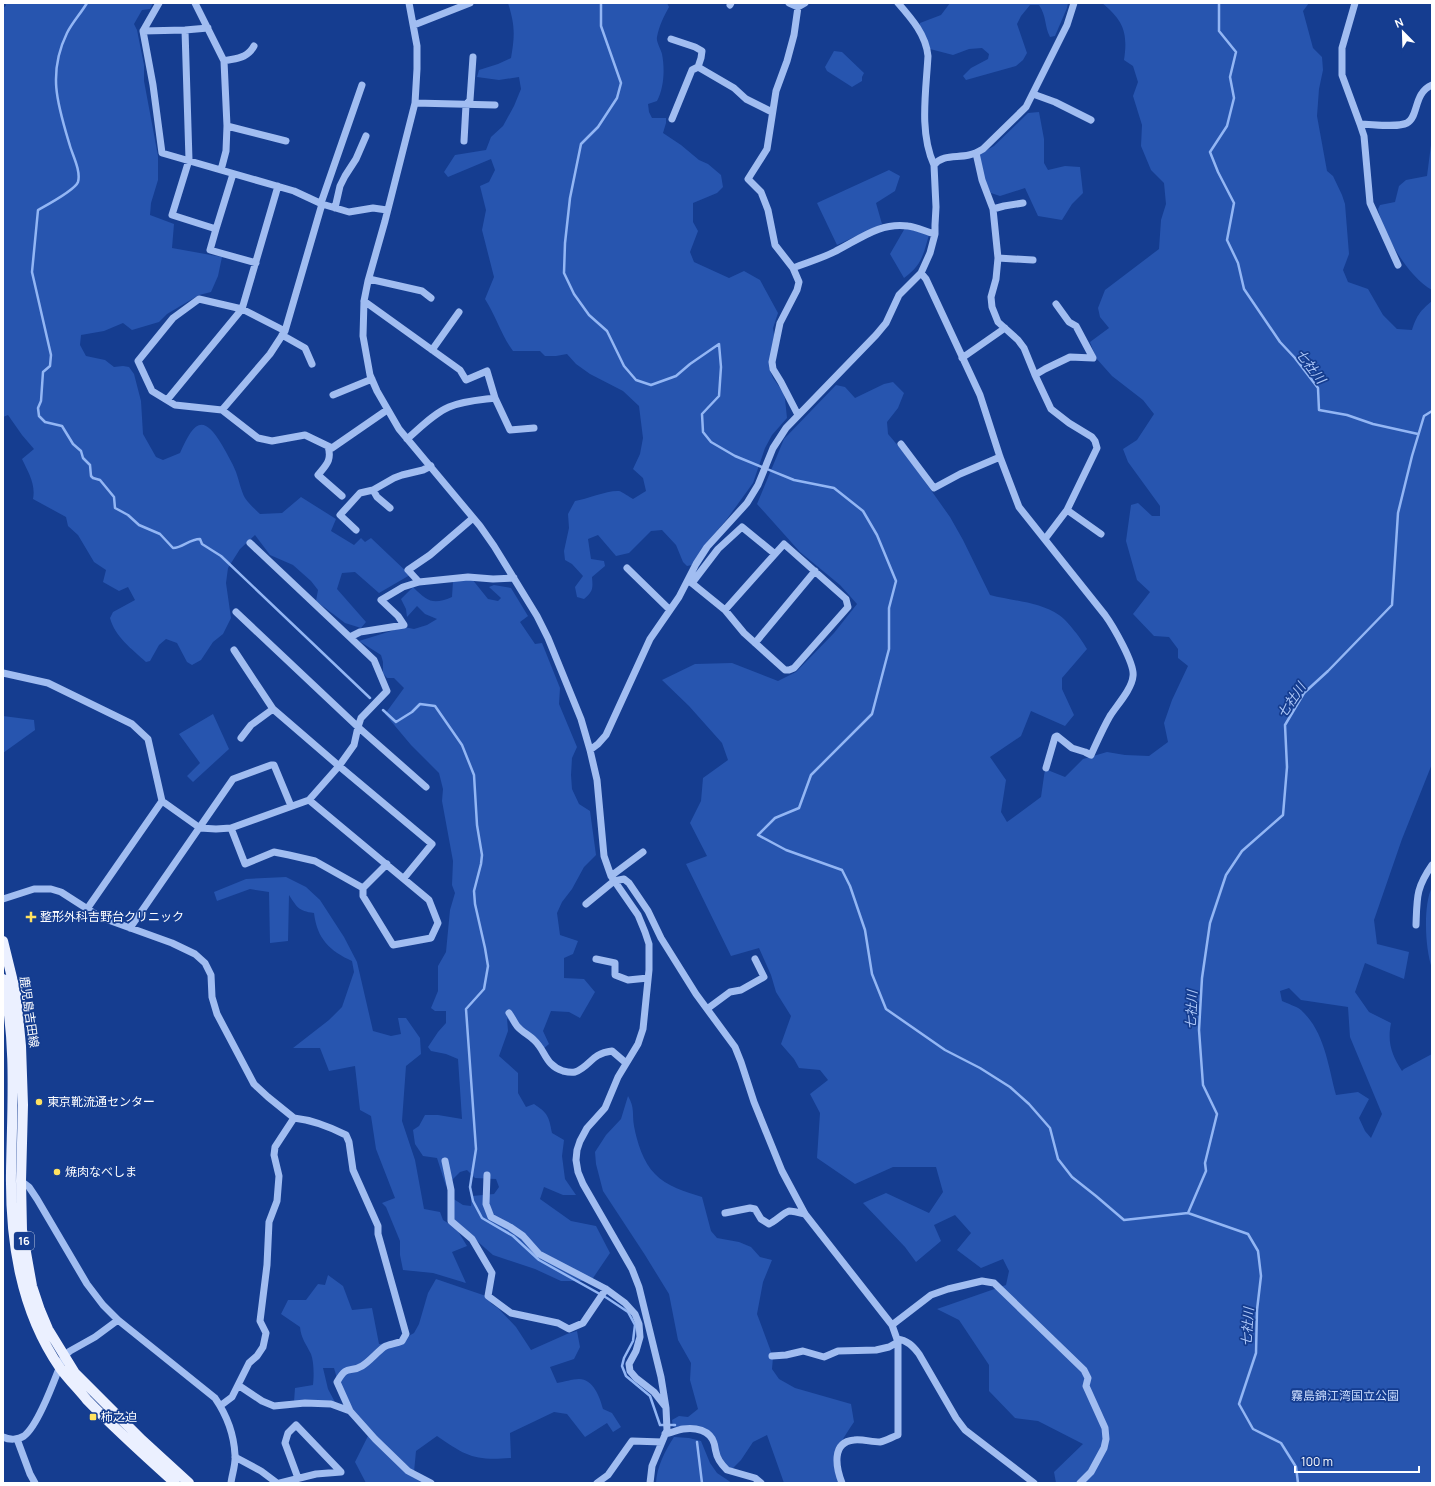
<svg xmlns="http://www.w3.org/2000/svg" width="1435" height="1486" font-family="Manrope,'Noto Sans JP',sans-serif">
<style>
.green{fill:#2755af;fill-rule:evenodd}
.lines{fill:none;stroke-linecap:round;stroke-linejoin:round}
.stream{stroke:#93b6f4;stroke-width:2.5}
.minor{stroke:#a1bdf1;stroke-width:7}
.major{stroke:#ebf0ff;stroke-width:10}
.poi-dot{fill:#ffe261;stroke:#153d90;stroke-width:1.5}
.labels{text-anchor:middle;stroke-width:3.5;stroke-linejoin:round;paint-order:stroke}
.shield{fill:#153d90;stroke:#b9c5de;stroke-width:1}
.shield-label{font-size:11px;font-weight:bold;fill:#fff}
.poi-label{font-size:12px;fill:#fff;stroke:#153d90;text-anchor:start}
.street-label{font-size:12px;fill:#fff;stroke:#153d90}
.park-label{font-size:12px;fill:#c8dafc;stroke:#153d90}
.water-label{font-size:13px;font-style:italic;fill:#adc7f8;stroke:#153d90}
</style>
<rect width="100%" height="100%" fill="#153d90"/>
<path class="green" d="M5,3H153L150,9L142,10L134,24L137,30L144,65V81L158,156V180L151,203L150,215L174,224L172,248L222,257L218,276L211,292L199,295L167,314L159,322L132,330L123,323L104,331L81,335L80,345L86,356L105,360L114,367L123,366L129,367L134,374L141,401L143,434L156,457L163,460L180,453C193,424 202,411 222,445C227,454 232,462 236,472C239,480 241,491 245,498C249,504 255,509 260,514L282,513L301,497L336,519L331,531L354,545L361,538L365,542L371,538L410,575L379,593L355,572L342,573L337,589L366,622L361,628L345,623L316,601L318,590L311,581L293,565L270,555L255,535L240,549L228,568L226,583L231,618L223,634L213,642L201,660L192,665L187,662L177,643L166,639L159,645L150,661L146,662C132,649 115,637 110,618L113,612L135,600L128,587L119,591L103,582L106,570L94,562L78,535L68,526L66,517L33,499C36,484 28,472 22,459L34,449L22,435L8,415L3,417V9L6,5Z
M508,3H667L669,7C664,16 659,26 657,37C656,42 661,49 662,54C665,69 664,88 657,101L648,104L649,112L652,118H666V123L663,133L681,145L699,160L708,164L721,175L723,187L717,193L693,203V222L698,231L690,252L694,262L729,278L744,271L760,280L778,313L773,328L774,335L769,368L773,378L783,392L785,399L787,418L772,435L765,448L753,483L727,519L703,547L692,565L687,566L683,562L676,545L662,530L651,531L629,553L616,556L598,535L588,539L591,559L604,561L605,566L592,577C593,589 593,591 584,599L577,597L575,587L583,576L572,564L565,560L564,551L569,528L568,514L575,501C587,499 608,490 619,491C623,492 629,497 633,499L646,491L643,478L633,469L640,454L643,438L639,406L623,391L590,374L576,364L567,354L556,356H545L540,351H513C501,335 496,316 485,299L494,277L482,230L486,210L480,186L489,182L495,170L491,159L448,177L444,172L455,155L486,150L491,137L503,126L514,106L521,89L519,77L499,80L477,77L479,70L498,64L511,58C515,35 515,25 508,3Z
M950,3H1068L1067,8L1055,36L1050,37C1044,25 1047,17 1039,5H1030L1021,16L1017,24L1027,53L1023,60L1016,66L966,80L963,76L971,68L988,59L989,54L982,48L969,49L953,55L930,49L920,26V23L941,15Z
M1102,3H1309L1303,11L1313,48L1322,57L1323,70L1319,89L1317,116L1327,171L1333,176L1342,195L1345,204L1349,254L1343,270L1348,282L1368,289L1383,315L1397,329L1412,330C1417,315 1420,311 1432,301V764L1402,839L1374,920L1377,944L1409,952L1404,979L1365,963L1355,992L1369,1012L1391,1023C1387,1043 1392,1055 1402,1071L1404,1069L1432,1054V1483H1056L1054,1472L1083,1444L1038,1421L1015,1418L989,1391V1365L959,1320L937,1309L1006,1285L1009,1271L1003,1259L981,1268L957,1250L971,1233L955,1215L934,1225L941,1241L916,1262L905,1247L863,1203L886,1193L929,1213L943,1192L936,1167H893L855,1184L817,1158L820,1113L810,1094L828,1080L820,1070L799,1068L794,1059L781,1044L791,1016L776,992L771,975L759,948L731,956L686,864L707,856L690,823L701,801L703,778L728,760L722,743L689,706L662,680L695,664L732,663L778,681L796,672L834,633L857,604L840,585L800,552L757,504L784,439L836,385L845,387L855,398L884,384L893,382L904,393L898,408L887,422L888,434L906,455L950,517L963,540L990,595C1013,601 1040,602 1059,615C1068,621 1082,640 1087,649L1062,678V689L1074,715L1065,726L1031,711L1021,736L990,757L1006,780L1001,812L1007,822L1041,797L1045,769L1065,777L1083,759L1107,752L1125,755L1149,756L1168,742L1164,723L1172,700L1188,666L1178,658V649L1169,637L1154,636L1133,614L1150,592L1137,580L1126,541L1131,505L1138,503L1152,516H1160V506L1128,462L1123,449L1137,440L1154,414L1143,400L1112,376L1096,358L1090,342L1109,328L1100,317L1098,308L1105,290L1159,249L1161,220L1166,204L1164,183L1151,170L1141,146L1142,125L1133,96L1138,82L1133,66L1124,60C1128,33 1124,21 1102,3ZM1289,988L1301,1000L1348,1007L1350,1037L1382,1114L1371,1138L1365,1131L1359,1118L1369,1099L1358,1092L1336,1095C1328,1066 1325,1032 1301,1010C1296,1006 1288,1004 1282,1001L1280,991Z
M834,51L842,52L864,73L862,77V81L852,87L827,71L825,67Z
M1039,112L1044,139V163L1048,170L1065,166L1080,167L1083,193L1072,204L1062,220L1038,216L1025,188L1000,196L991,193L984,179L978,155L994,146L1028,113Z
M1432,137V290C1408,277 1384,235 1378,209L1380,205L1395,202L1399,186L1406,180L1427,176Z
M889,170L900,176L895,191L876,203L882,224L837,245L817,203Z
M905,228L929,235C923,255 922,265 904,278L890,254Z
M472,579L488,599L498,601L501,598L489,587L494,585L511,588L528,616L520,622L535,644L542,643L560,688L559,704L577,747L572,758L571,775L572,789L579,804L590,811L596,855L584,867L572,889L562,902L557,913L560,935L578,941L573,954L564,958V978L584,979L595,992L580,1018L569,1012L551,1011L543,1031L549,1044L543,1049L513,1026L507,1018L508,1031L499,1056L518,1073V1093L526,1107L534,1104C548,1113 549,1117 552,1133L564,1140L562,1156L565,1179L576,1195H563L544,1187L540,1199L571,1221L596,1226L610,1253L591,1281H561L535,1269L493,1255L453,1220L452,1198L463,1205L471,1206L472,1196L494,1194L499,1187L496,1179L475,1178L467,1170L460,1172L446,1186L437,1158L423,1156L415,1144L413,1130L419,1126L425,1115H438L462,1119L458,1059L446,1054L431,1051L428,1047L438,1032L446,1023V1011H435L431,1008L438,991V966L446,952L450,910L455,893L452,885L453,861L442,801L443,789L439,773L411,745L385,714L404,688L394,678H387L383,673V662L381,655L359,641L404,627L414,629L427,625L437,619L425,614L417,606L407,617L406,609L401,599L413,587C428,602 433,605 452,597L453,581Z
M213,714L229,749L193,782L187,776L200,763L179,734Z
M3,716L34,720L35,730L3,753Z
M286,877L306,887L320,900L344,937L357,962L373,1031L391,1036L401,1034L398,1018H406L420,1038L421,1054L406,1066L402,1121L415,1160L424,1209L440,1212L443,1220L456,1228L467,1246L452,1252L466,1283L433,1273L403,1270L400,1255V1241L386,1207L382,1203L395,1198L376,1149L371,1116L360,1110L355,1066L329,1071L320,1048H293L329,1020L342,1007L354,972L352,961C330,951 317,939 314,913C298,911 297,907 289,895L288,941L270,943L269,892L250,889L217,901L214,892L246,879Z
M1432,887V968C1425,949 1423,905 1432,887Z
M628,1096C635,1108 632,1114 634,1126C637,1142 643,1162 655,1174C666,1186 686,1192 702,1197L711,1231L717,1238L739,1242L751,1247L760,1257L772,1260L763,1282L757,1314L773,1357L772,1369L779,1379L795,1388L851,1404L854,1422C837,1447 832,1454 845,1483H784L767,1435L753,1442L741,1460L730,1471L711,1440L697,1430L673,1427L672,1420L679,1416L688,1417L698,1409L690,1380L691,1363L678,1340L669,1294L645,1255L603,1191L596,1164L595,1152L606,1135L621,1119Z
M328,1275L343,1286L352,1310L372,1308L379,1344L396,1343L414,1333L419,1324L428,1293L436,1279L486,1296L492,1304L498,1308L516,1327L531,1350L567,1334L577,1331L580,1347L574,1359L550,1367L557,1383C564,1382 572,1379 579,1379C593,1379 600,1397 603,1409L612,1413L621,1427L613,1432L607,1423L585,1437L567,1414L554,1412L510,1433L511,1458C474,1461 466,1456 437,1436L416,1451L414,1472L425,1483H366L355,1462L369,1434L342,1396L334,1368H323L328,1389L337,1406L294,1402L295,1388L313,1385C314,1376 314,1362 311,1354C306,1344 301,1338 300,1327L281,1314L288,1300H306L318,1284L325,1285Z
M674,1437L689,1438L701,1441L710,1463L717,1473L732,1483H656C657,1466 665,1451 674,1437Z"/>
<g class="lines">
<path class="stream" d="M87,3C81,13 72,23 67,33C47,74 58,106 70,146C73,156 81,171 78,182C75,190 47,205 38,210L32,272L51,355L50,366L43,372L41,401L38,408L39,416L45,422L62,426L73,444L81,451L83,458L90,465L91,476L93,478L100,480L114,497L115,508L128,515L139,525L160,534L173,548C183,548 189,539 200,539L202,544L221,556L370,698
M601,3V26L621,83L617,98L598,127L581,144L570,198L565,243L564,273L574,294L589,315L607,331L624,366L636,380L651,385L676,376L690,364L719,344L721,367L719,396L702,414L703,432L711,442L735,456L794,480L834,488L863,511L877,535L896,581L889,608V649L872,714L811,775L799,808L775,818L758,835L786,850L842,870L850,886L865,930L872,974L886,1009L945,1050L980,1068L1010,1087L1029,1104L1050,1128L1058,1159L1072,1177L1096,1196L1124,1220L1188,1213
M1219,3V31L1236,52L1230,77L1234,98L1227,126L1210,152L1218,172L1234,203L1227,240L1238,263L1244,289L1280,342L1295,358L1318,388L1319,410L1347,415L1373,424L1418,434
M383,710L396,722L412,712L420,704L435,706L462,745L474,775L477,825L482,855L481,864L474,891L475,904L485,948L488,966L484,989L466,1009L476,1149L470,1187L473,1201L482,1218L513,1236L539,1260L607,1298L628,1312L635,1325L633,1341L624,1358L622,1366L626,1376L650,1396L660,1425H675
M697,1442L702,1483
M1298,1483L1296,1467L1281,1443L1253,1429L1239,1404L1256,1353L1257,1310L1261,1276L1258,1251L1248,1234L1188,1213L1206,1171L1205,1163L1217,1114L1203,1085L1199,1030L1202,978L1210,923L1226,875L1242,851L1283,815L1287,767L1285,725L1304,693L1328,671L1392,605L1398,513L1412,456L1424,416L1432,411"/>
<path class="minor" d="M159,3L143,31L153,85L162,153L294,191L322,204L349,212L373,208L387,210
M195,3L224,61L227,126L226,151L221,170
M409,3L417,46V69L415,103L385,221L368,281L364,301L363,336L370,375L377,391L399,429L480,526L494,546L537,616L548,638L581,719L590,750L597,780L604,856L611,876L638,915L645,932L649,944V970L643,1029L638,1044L618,1077L605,1108L587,1128L580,1141L577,1150L576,1160L578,1172L583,1184L632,1269L639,1287L661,1377L666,1408L667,1430L652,1466L650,1483
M789,3L798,7
M805,3L798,7L794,35L787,61L776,91L767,149L748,179L761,192L768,210L775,245L793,268C808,262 823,258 836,251C860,239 880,222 908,226C917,227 926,232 935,234
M898,3C912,19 926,35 928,56C926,92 919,132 934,165
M1355,3L1342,48V75L1360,124C1372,124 1397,128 1407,123C1419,117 1413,93 1432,85
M730,5L731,3
M414,25L470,3
M185,30L189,160L172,215L216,229L210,250L256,263
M143,31L185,30L208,28
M671,39L695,47L702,51L701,58L698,67L734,88L746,99L772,112
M224,61C236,58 247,59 254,46
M1033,94L1055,102L1091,120
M415,103L495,105
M672,119L692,70L698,67
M1360,124L1364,136L1370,203L1398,265
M227,126L286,141
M464,141L466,105L470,100L473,57
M976,153L982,180L993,209L998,258
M321,203L362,85
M335,208L340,186L345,176L356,159L366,136
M993,209L1004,206L1023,203
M216,229L233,174
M1033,260L998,258L996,279L991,297L992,307L998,322L1018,340L1024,348L1035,375L1051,409L1069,423L1092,437L1095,441L1097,448L1067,510L1045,539
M793,268L799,282L797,290L780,323L772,362L773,369L781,382L798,415
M921,273L926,279L980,395L1000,457L1019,507L1105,615C1113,626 1135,664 1133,676C1132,689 1117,705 1110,716C1103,728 1097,742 1091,755L1085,752L1072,748L1057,736L1055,737L1046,768
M369,279L422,291L431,298
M364,301L460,370L466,380L487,371L495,398L510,430L534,428
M285,331L242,309L199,299L173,318L138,361L152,391L175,405L222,410L258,438L272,441L305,435L332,448L387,410
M282,335L305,348L312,364
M432,350L459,312
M962,358L1005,328
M1035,375L1045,369L1070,357L1093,358L1076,326L1069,322L1056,304
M333,395L372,379
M167,400L242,309L278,186
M222,410L270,354L285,331L322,204
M407,439C420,428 433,414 449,407C463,401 480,400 495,398
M901,444L934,488L960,474L1000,457
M328,446C332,460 327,464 318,475L342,496
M373,490L377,497L390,508
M1067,510L1101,534
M356,530L340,515L360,493L373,490L394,478L402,475L423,470L431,466
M627,568L670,610
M688,580L725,610L744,633L785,670H789L794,668L848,607L846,599L784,544L725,610
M419,582L408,570L430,555L473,518
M692,583L718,549L742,527L775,554
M236,612L358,727L426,787
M350,637L360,632L404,625L398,616L381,600L403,587L419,582L468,577L493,579L514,578
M755,643L815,571
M234,650L273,709L339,766L432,844L404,878
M3,673L48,683L132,724L148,739L162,801L200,828L216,829L231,828L309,800L339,766L354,745L358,727L361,718L387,691L374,660L250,543
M241,738L251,725L273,709
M590,750L598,744L606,735L650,639L679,597L696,564L707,547L747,503L758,485L773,448L786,428L876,335L886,323L899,295L921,273L930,253L935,234V225L936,207L934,165C943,154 956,158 969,155C974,154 978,152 983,149L1026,107L1067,25L1074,3
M231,828L245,864L274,852L289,855L315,861L363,888V896L393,945L431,938L438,923L429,900L309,800
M611,876L643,852
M363,888L387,864
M3,899L34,889H51L61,892L100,917L172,943L195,954L205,963L211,975L212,997L217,1014L254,1084L268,1097L294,1118L275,1147L274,1155L279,1176L277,1201L269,1222L267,1265L260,1321L266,1333L263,1347L257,1356L249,1363L232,1397L220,1406
M586,904L614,881L624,879L629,883L648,911L661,938L696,994L735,1047L741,1062L754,1102L782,1171L805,1214L892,1325L898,1342V1435C892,1437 886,1441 880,1442C871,1442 863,1439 854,1440C831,1442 836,1468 842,1483
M87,909L162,801
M1416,925C1417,897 1416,888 1432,865
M130,928L233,779L271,765H274L291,806
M596,959L615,963V975L628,980L648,978
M707,1009L730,992L741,990L764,977L755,959
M509,1013C512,1017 514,1022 517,1026C522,1032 529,1035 534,1040C546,1051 545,1065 563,1071C567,1072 571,1073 575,1072C591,1066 590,1054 612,1051L626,1063
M294,1118C313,1120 330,1127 346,1135L349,1142L353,1170L378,1226V1234L406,1334L402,1341C396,1344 389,1344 384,1347C376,1353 370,1361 362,1366C349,1374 348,1363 337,1382L350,1411
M445,1161L451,1190V1221L472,1239L492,1273L488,1296L511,1313L558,1323L569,1329L583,1323L606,1289
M487,1175L486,1204L491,1217L510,1227L523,1236L539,1254L606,1289L625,1303L635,1314L639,1324L640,1337L636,1351L629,1364L630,1371L636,1378L654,1392L665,1406
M21,1181L29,1187L37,1199L87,1284L103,1305L118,1320L215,1398C226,1414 234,1435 235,1455C236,1464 232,1474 231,1483
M725,1213L750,1208L755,1209L761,1219L769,1224C776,1221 783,1213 789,1211C793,1211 801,1213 805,1214
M892,1325L931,1295L948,1289L982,1281L994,1283L1084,1370L1088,1378L1086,1386L1105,1428L1106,1439L1104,1448L1091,1472L1080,1483
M897,1339C907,1340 913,1346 919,1354L956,1418L965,1430L1034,1483
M772,1356L786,1355L803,1351L824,1357L838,1351L876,1350L889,1347L898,1342
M238,1385L262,1401L274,1406L305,1403L331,1404L350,1411L375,1439L408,1471L431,1483
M665,1434C671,1433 677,1430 683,1429C695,1427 710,1430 714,1443C715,1446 715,1449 716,1452C717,1459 722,1465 727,1470L755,1478L761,1483
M3,1437C9,1440 18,1440 24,1436C39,1425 56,1375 64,1356L70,1351L95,1337L118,1320
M17,1439L30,1474L35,1483
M235,1457L261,1471L277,1483
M280,1483L316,1474L341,1472L296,1425L288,1433L285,1443L298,1478
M597,1483L608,1475L632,1441L662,1442"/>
<path class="major" d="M3,941L16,994L21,1046L23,1105L21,1181L22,1230L32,1286L40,1310L48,1329L75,1373L142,1440L189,1483
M3,979C17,1042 12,1108 11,1172C10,1240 20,1310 60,1368C68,1379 78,1389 87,1400C115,1429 145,1456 175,1483"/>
</g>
<g class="poi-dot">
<path d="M29 911h4v4h4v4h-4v4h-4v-4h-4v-4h4z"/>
<circle cx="39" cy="1102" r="4"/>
<circle cx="57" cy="1172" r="4"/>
<rect x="89" y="1413" width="8" height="8" rx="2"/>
</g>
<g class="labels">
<rect class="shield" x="14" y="1232" width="20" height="18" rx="3"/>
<g class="shield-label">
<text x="24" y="1245">16</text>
</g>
<g class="poi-label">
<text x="40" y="921">整形外科吉野台クリニック</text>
<text x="47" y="1106">東京靴流通センター</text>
<text x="65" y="1176">焼肉なべしま</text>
<text x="101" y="1421">柿之迫</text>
</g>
<g class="street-label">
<text transform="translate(29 1012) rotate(82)" y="4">鹿児島吉田線</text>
</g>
<g class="park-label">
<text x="1345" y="1400">霧島錦江湾国立公園</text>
</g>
<g class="water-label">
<text transform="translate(1311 366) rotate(53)" y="5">七社川</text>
<text transform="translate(1291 700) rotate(-56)" y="5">七社川</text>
<text transform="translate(1191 1010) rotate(-87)" y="5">七社川</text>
<text transform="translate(1247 1327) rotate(-86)" y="5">七社川</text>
</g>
</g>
<rect width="1435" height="1486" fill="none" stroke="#ffffff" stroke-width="8"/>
<g transform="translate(1403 32) rotate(337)" stroke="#153d90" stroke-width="3" paint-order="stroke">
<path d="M0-3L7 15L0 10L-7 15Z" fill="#ffffff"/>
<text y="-6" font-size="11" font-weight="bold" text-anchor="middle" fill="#ffffff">N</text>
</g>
<path d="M1295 1466v6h124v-6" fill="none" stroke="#ffffff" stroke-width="2"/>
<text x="1301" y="1466" font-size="12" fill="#ffffff" stroke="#153d90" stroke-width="3" paint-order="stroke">100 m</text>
</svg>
